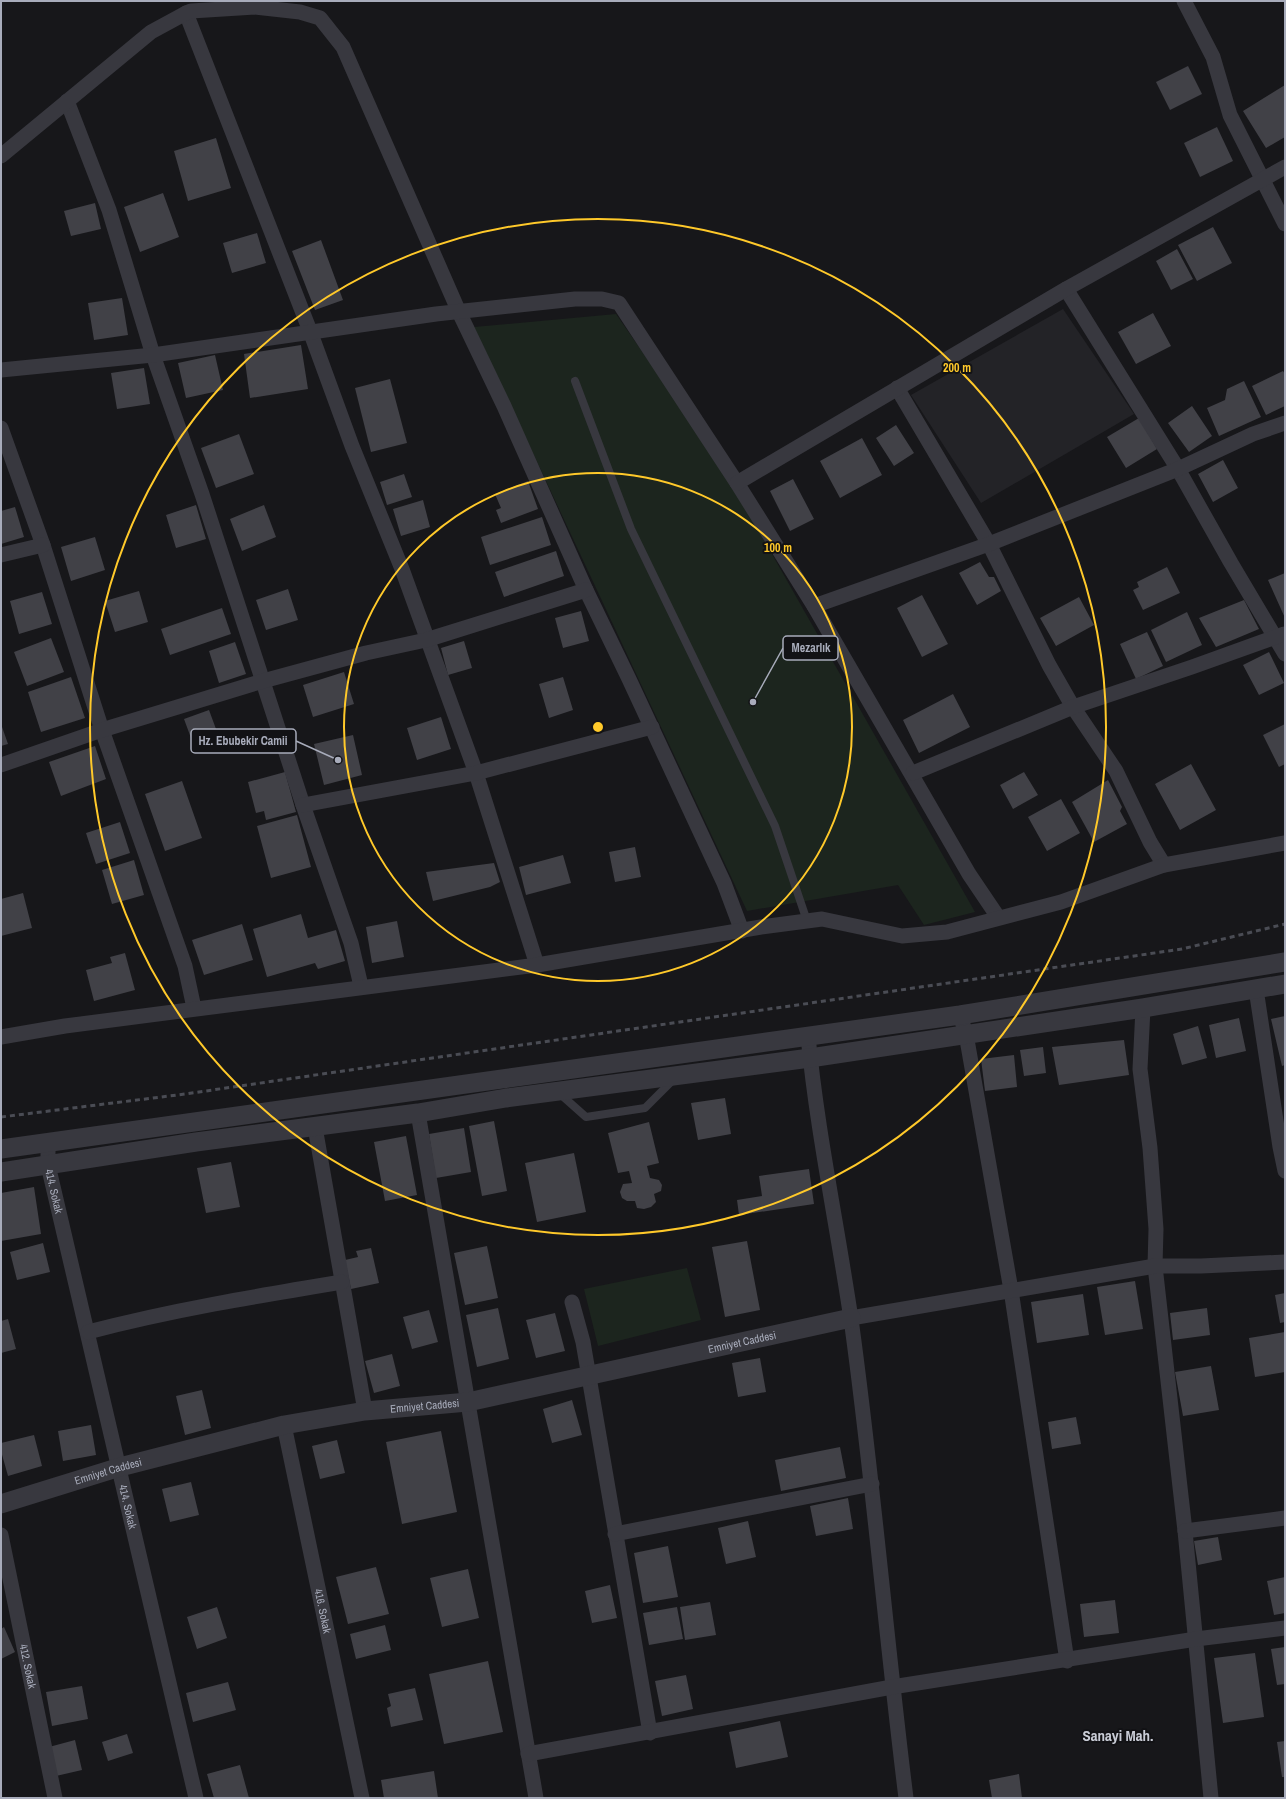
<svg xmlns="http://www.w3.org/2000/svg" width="1286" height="1799" font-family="'Archivo Narrow',sans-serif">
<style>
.built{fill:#232327}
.green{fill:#1c251e}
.building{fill:#414147}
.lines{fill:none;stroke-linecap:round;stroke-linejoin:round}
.service{stroke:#38383f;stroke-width:8}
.minor{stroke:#38383f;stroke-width:15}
.tertiary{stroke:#38383f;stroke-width:19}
.rail{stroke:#4a4c54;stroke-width:3;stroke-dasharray:5 4;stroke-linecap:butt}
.ring{fill:none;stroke:#ffc92a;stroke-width:2}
.labels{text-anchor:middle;stroke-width:4;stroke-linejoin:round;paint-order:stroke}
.street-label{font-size:11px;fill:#a8acbb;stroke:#121215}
.district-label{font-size:15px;font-weight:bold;fill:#c9ccd6;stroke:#121215}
.centre{fill:#ffc92a;stroke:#121215;stroke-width:2}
.ring-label{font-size:12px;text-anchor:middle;font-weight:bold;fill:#ffc92a;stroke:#121215;stroke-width:4;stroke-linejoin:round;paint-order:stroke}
.leader{fill:none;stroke:#a8acbb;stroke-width:1.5}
.callout-dot{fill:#a8acbb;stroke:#121215;stroke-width:1.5}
.callout{fill:#121215;stroke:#a8acbb;stroke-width:1.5}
.callout-label{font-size:12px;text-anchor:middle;font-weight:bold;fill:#a8acbb}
</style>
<rect width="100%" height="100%" fill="#17171a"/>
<path class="built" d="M1063,309L1134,414L981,503L911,395Z"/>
<path class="green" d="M616,314L687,416L752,519L975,912L924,925L898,885L747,911L474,327Z
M687,1268L701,1320L598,1346L584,1289Z"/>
<path class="building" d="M1188,66L1202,94L1170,110L1156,82Z
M1285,85V137L1266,148L1243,111Z
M1217,127L1233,161L1200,177L1184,143Z
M216,138L231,188L188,201L174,151Z
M163,193L179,237L140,252L124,207Z
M95,203L101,229L71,236L64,211Z
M1213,227L1232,263L1197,281L1178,245Z
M257,233L266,263L232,273L223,243Z
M321,240L343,300L315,310L292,251Z
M1177,249L1193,279L1171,290L1156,261Z
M122,298L128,335L94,340L88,303Z
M1153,313L1171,346L1136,364L1118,332Z
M301,345L308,389L250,398L244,354Z
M215,355L223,390L186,398L178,363Z
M144,368L150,404L117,409L111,373Z
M1283,371L1285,374V406L1266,415L1252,386Z
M390,379L407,443L371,452L355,388Z
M1244,381L1261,417L1219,436L1207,408L1225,400L1227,389Z
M1192,406L1212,436L1189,452L1168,423Z
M1139,418L1157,449L1126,468L1107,437Z
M896,425L914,453L894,466L876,438Z
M239,434L254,474L216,488L201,448Z
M862,438L882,475L840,498L820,461Z
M1223,460L1238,488L1213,502L1198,474Z
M404,474L412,497L387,505L380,482Z
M793,479L814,519L790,531L770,491Z
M528,481L538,509L501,523L496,510L501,508L495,494Z
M423,500L430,527L401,536L393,509Z
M196,505L206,539L176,548L166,515Z
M264,505L276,537L242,551L230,519Z
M15,507L24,537L1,544V511Z
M542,517L551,545L490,565L481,537Z
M95,537L105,570L71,581L61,547Z
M556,551L564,576L504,597L495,572Z
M980,562L989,577H994L1001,591L977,605L959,573Z
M1167,567L1180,593L1143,610L1133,590L1139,587L1137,582Z
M1285,573V618L1268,580Z
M288,589L298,620L266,630L256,600Z
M139,591L148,622L115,632L105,601Z
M42,592L52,624L19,634L10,601Z
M922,595L948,644L922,657L897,608Z
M1079,597L1094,625L1056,646L1040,618Z
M1244,600L1259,629L1216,647L1199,618Z
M222,608L231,634L170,655L161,629Z
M581,611L589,641L563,648L555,618Z
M1187,612L1202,645L1166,662L1151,630Z
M1147,632L1163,666L1136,679L1120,644Z
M51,638L64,672L27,686L14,652Z
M464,641L472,668L448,675L441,648Z
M235,642L246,674L219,683L209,651Z
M1269,652L1284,683L1259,695L1243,665Z
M344,672L354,704L313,717L303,685Z
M71,677L85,718L41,732L28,692Z
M563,677L573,710L549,718L539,684Z
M953,694L970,727L919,753L903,720Z
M209,710L216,729L191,738L184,719Z
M441,717L451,749L417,760L407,728Z
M1,724L8,744L1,746Z
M1285,724V764L1279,767L1263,735Z
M353,735L362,775L324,785L314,744Z
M95,746L106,779L61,796L49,762Z
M1191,764L1216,810L1180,830L1155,784Z
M285,772L296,812L266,820L264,811L256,813L248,782Z
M1024,772L1038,795L1013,809L1000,785Z
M1108,780L1122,807L1120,811L1127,824L1094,842L1072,802Z
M182,781L202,838L165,851L145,794Z
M1061,799L1080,833L1047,851L1028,817Z
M297,815L311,867L271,878L257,826Z
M120,822L130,853L96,864L86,833Z
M635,847L641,877L615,882L609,852Z
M563,855L571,883L526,895L519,867Z
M134,860L144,895L112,904L102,870Z
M494,863L500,882L490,887L433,901L426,872Z
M23,893L32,928L1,936V899Z
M301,914L308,938L336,930L345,961L318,969L315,963L267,977L253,929Z
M397,921L404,957L372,963L366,927Z
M242,924L253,960L204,975L192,940Z
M125,953L135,990L94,1001L86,970L112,963L110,957Z
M1285,1016V1065L1282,1066L1271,1019Z
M1239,1018L1246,1051L1216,1058L1209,1025Z
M1198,1026L1207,1058L1182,1065L1173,1034Z
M1124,1040L1129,1075L1059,1085L1052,1047Z
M1043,1047L1046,1073L1024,1076L1020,1050Z
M1014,1055L1017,1087L985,1091L981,1059Z
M725,1098L731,1134L698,1140L691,1103Z
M494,1121L507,1191L482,1196L469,1126Z
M649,1122L659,1163L647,1166L650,1178L659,1180L662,1185L661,1191L654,1194L656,1202L651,1207L644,1209L637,1208L635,1201H627L622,1198L620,1192L623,1184L632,1183L629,1171L618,1173L608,1133Z
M464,1128L471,1172L436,1178L429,1134Z
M406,1136L417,1195L385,1201L374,1142Z
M574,1153L586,1212L537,1222L525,1163Z
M231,1162L240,1207L206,1213L197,1168Z
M809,1169L814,1204L739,1215L737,1200L762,1196L759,1176Z
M34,1187L41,1234L1,1241V1193Z
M747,1241L760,1310L725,1317L712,1247Z
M43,1243L50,1272L17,1280L10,1252Z
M487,1246L498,1298L465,1305L454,1253Z
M371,1248L379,1283L351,1289L345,1260L358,1257L356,1251Z
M1135,1281L1143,1329L1105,1335L1097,1287Z
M1285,1293V1322L1280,1323L1275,1295Z
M1083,1294L1089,1335L1037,1343L1031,1302Z
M498,1308L509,1359L477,1367L466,1315Z
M1207,1308L1210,1335L1173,1340L1170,1313Z
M429,1310L438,1342L412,1349L403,1317Z
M555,1313L565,1351L536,1358L526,1320Z
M8,1319L16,1349L1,1353V1321Z
M1285,1332V1372L1255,1377L1249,1338Z
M392,1354L400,1386L374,1393L365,1361Z
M760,1358L766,1392L738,1397L732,1363Z
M1211,1366L1219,1410L1183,1416L1175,1372Z
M202,1390L211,1428L185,1435L176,1396Z
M572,1400L582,1435L552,1443L543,1409Z
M1076,1417L1081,1444L1052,1449L1048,1422Z
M91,1425L96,1455L63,1461L58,1431Z
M441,1431L457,1512L402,1524L386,1442Z
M34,1435L42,1466L8,1476L1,1451V1443Z
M337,1440L345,1473L320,1479L312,1446Z
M840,1447L846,1478L781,1491L775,1460Z
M191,1482L199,1515L170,1522L162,1489Z
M848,1498L853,1529L816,1536L810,1506Z
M748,1521L756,1557L726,1564L718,1528Z
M1218,1537L1222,1560L1198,1565L1194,1541Z
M668,1546L678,1597L643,1603L634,1553Z
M376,1567L389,1614L348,1624L336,1577Z
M468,1569L479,1618L442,1627L430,1578Z
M1285,1577V1613L1274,1615L1267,1581Z
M610,1585L617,1618L592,1623L585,1591Z
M1115,1600L1119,1633L1084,1637L1080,1604Z
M710,1602L716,1635L685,1640L680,1607Z
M217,1607L227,1638L197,1649L187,1617Z
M677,1607L683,1639L649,1645L643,1613Z
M385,1625L391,1650L356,1659L350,1634Z
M4,1627L15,1652L1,1659V1629Z
M1285,1647V1684L1277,1685L1271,1649Z
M1255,1653L1264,1717L1223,1723L1214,1658Z
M488,1661L503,1732L444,1744L429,1674Z
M686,1675L693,1709L662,1716L655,1681Z
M228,1682L236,1710L193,1722L186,1693Z
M82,1686L88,1719L52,1726L46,1692Z
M415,1688L423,1720L391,1727L387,1708L391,1706L388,1694Z
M780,1721L788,1757L736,1768L729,1732Z
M127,1734L133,1753L108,1761L102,1742Z
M75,1740L82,1770L56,1776L49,1747Z
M1285,1741V1777H1282L1277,1742Z
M240,1765L249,1798H214L207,1774Z
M434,1771L438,1798H384L381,1780Z
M1019,1774L1022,1798H992L989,1780Z"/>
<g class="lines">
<path class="service" d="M575,381L631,529L775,826L807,921
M559,1093L586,1117L645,1108L674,1079"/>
<g class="minor">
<path d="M1184,1L1213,57L1230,115L1285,224"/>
<path d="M186,13L310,331L352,446L402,569L476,773L537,965"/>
<path d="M67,101L109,210L153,355L202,494L303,805L351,943L361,986"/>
<path d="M1,156L151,32L186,13L191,11L255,7L300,12L320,18L343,47L459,312L504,406L586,590L629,679L724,883L742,931"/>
<path d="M1066,289L1178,469L1231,563L1285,654"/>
<path d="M1,370L153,355L436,314L575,299H602L619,303L737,483L814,606L969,874L998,917"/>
<path d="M897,388L989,544L1049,665L1073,707L1116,771L1150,842L1164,865"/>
<path d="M1,428L43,545L102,730L185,966L194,1008"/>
<path d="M737,483L1066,289L1285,167"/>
<path d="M1,555L43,545"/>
<path d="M814,606L989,544L1178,469L1253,434L1285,423"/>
<path d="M1,765L102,730L263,681L366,653L426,640L586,590"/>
<path d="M913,773L1073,707L1192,667L1284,634"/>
<path d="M303,805L476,773L652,727"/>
<path d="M1256,989L1280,1147L1285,1171"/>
<path d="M1143,1008L1140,1069L1150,1148L1156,1229L1155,1266L1185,1531L1211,1798"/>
<path d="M960,1015L966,1034L1011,1290L1067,1661"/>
<path d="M808,1036C817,1131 837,1224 851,1319C873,1478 886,1638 906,1798"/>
<path d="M1,1037L65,1026L537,965L761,927L822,919L902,936L947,932L1061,902L1164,865L1285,843"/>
<path d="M418,1113L536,1798"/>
<path d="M315,1127L365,1411"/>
<path id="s1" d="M48,1144V1165L196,1798"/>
<path d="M572,1302L583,1342L650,1733"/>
<path d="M851,1318L1155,1266H1201L1285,1262"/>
<path d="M88,1332C172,1310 257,1296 342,1282"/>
<path id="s2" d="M284,1425L362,1798"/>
<path d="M1185,1531L1285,1518"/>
<path d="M615,1534L872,1484"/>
<path id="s3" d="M1,1535L55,1798"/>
<path d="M528,1754L892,1687L1196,1639L1285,1628"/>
</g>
<g class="tertiary">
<path d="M1,1149L960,1015L1285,962"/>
<path d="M1,1172L196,1142L418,1113L506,1098L810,1058L1143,1008L1285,984"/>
<path id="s4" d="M1,1504L120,1467L284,1425L365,1411L468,1402L851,1318"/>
</g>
<path class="rail" d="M1,1117L185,1094L1182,949L1285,924"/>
</g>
<g class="ring">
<circle cx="598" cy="727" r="254"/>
<circle cx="598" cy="727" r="508"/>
</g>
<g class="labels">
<g class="street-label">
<text dy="4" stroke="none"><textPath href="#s1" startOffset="48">414. Sokak</textPath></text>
<text dy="4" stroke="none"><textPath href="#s4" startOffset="760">Emniyet Caddesi</textPath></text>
<text dy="4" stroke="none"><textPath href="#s4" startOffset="436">Emniyet Caddesi</textPath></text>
<text dy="4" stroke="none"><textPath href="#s4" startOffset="112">Emniyet Caddesi</textPath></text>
<text dy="4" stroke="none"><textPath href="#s1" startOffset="372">414. Sokak</textPath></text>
<text dy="4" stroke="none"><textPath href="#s2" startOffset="190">416. Sokak</textPath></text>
<text dy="4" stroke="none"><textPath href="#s3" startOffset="134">412. Sokak</textPath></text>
</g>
<g class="district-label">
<text x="1118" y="1741">Sanayi Mah.</text>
</g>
</g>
<circle cx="598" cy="727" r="6" class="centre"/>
<g class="ring-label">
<text x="957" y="372">200 m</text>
<text x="778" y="552">100 m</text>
</g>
<path class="leader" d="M753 702L783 648M338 760L296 741"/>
<g class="callout-dot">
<circle cx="753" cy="702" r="4"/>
<circle cx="338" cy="760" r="4"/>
</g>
<g class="callout">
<rect x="783" y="636" width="55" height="24" rx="4"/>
<rect x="191" y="729" width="105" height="24" rx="4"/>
</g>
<g class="callout-label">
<text x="811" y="652">Mezarlık</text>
<text x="243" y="745">Hz. Ebubekir Camii</text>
</g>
<rect width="1286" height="1799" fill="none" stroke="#a8acbb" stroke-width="4"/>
</svg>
